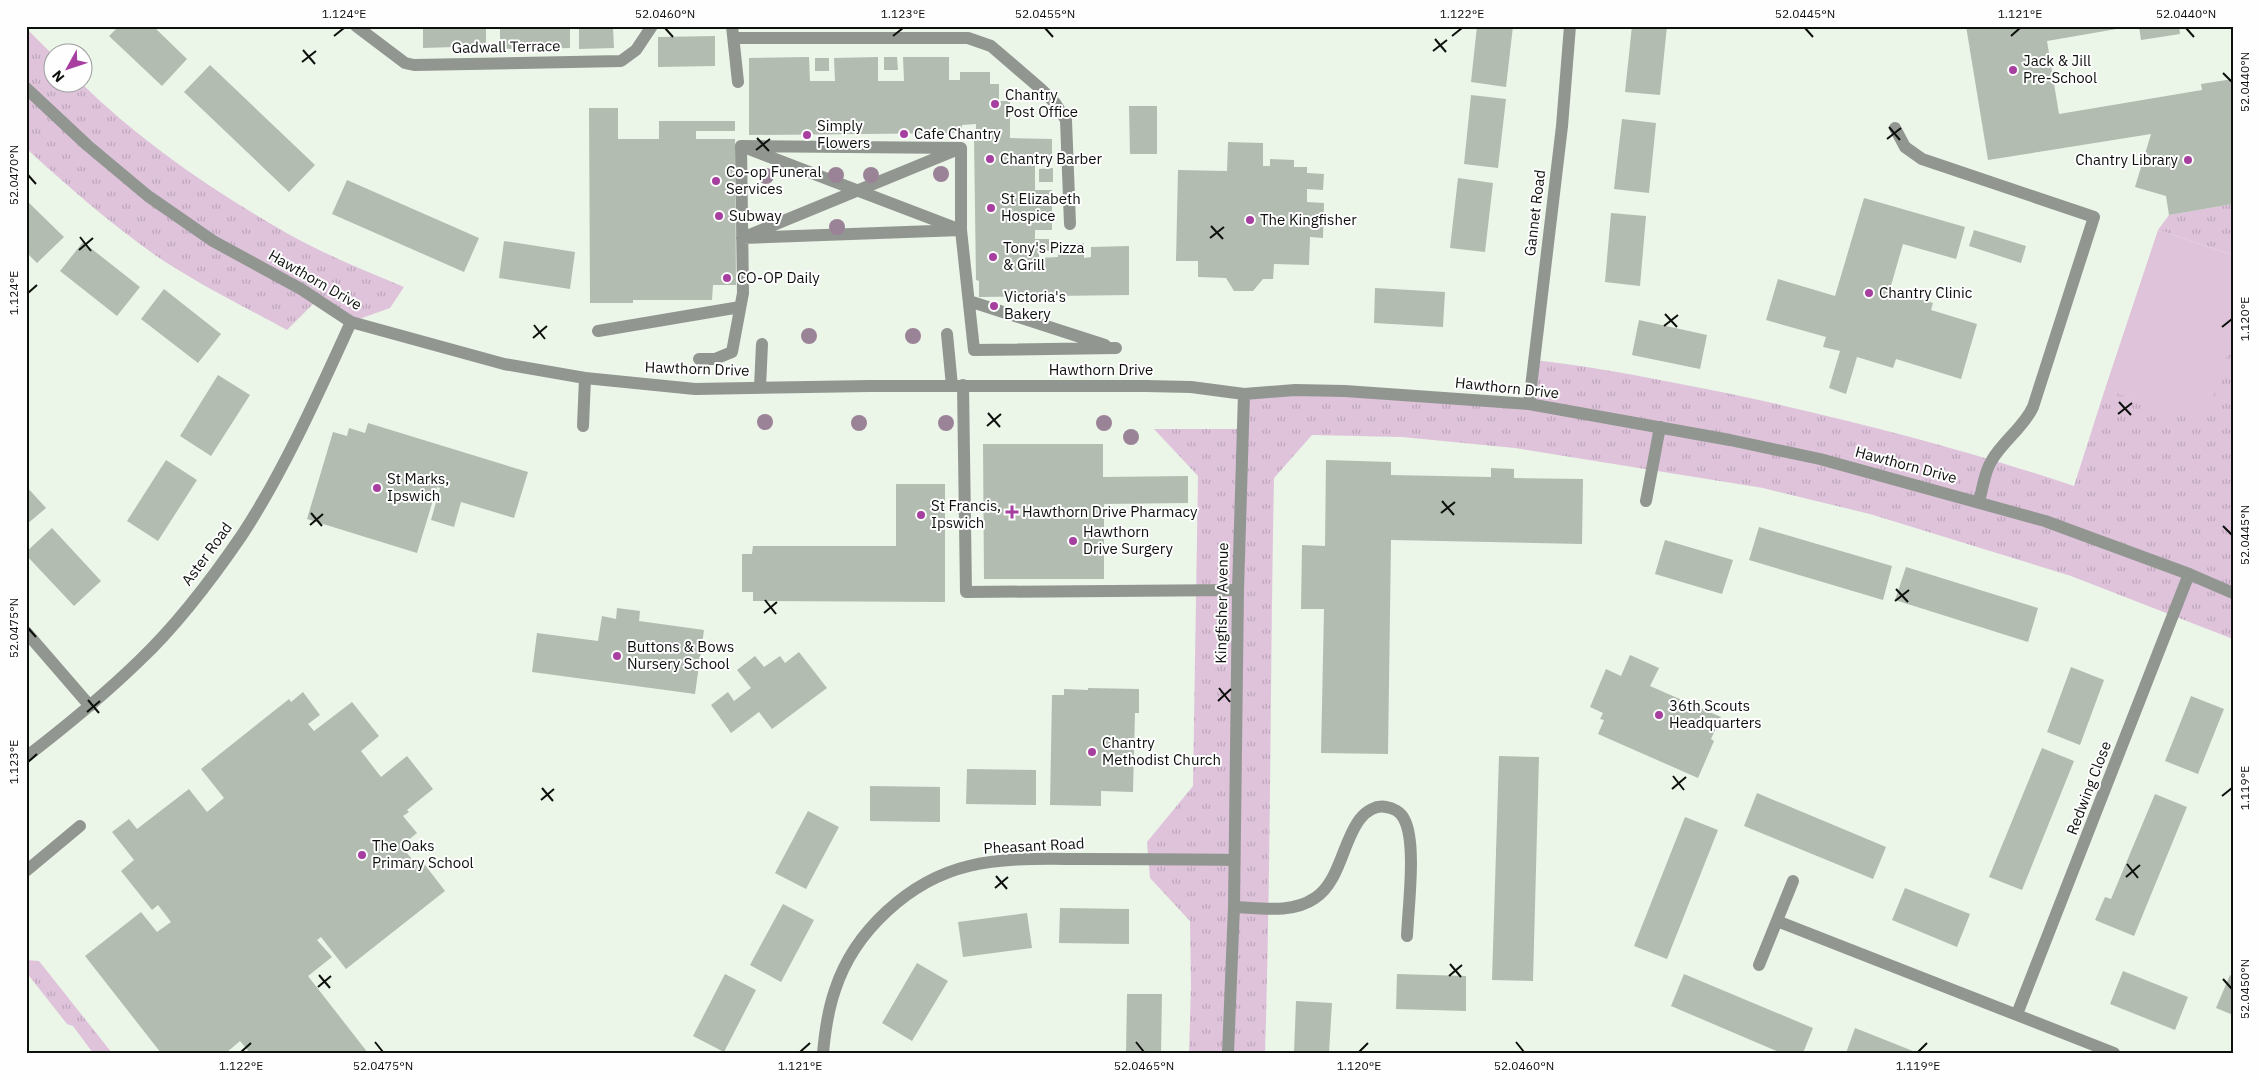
<svg xmlns="http://www.w3.org/2000/svg" width="2259" height="1079" font-family="'IBM Plex Sans',sans-serif">
<style>
.grass{fill:url(#grass-tufts)}
.pitch{fill:#dec3db}
.building{fill:#b3bcb1}
.lines{fill:none;stroke-linecap:round;stroke-linejoin:round}
.service{stroke:#929691;stroke-width:12}
.pedestrian{stroke:#929691;stroke-width:12}
.minor{stroke:#929691;stroke-width:12}
.tertiary{stroke:#929691;stroke-width:12}
.tree{fill:#9b8397}
.ticks{fill:none;stroke:#0d100c;stroke-width:2}
.poi-dot{fill:#a73fa1;stroke:#fefefe;stroke-width:2}
.labels{text-anchor:middle;stroke-width:4;stroke-linejoin:round;paint-order:stroke}
.street-label{font-size:15px;fill:#0d100c;stroke:#fefefe}
.poi-label{font-size:15px;fill:#0d100c;stroke:#fefefe;text-anchor:start}
.neatline{fill:none;stroke:#0d100c;stroke-width:2}
.ticks-label{font-size:12px;text-anchor:middle;fill:#0d100c}
</style>
<defs>
<pattern id="grass-tufts" width="24" height="20" patternUnits="userSpaceOnUse" patternTransform="scale(1.25)"><rect width="24" height="20" fill="#dec3db"/><path d="M3 7l-1-3M5 7V3M7 7l1-3M15 17l-1-3M17 17v-4M19 17l1-3" fill="none" stroke="#bda6bb"/></pattern>
</defs>
<rect width="100%" height="100%" fill="#ebf5e8"/>
<path class="grass" d="M26,28L52,54V82L81,83C142,143 215,192 290,235C326,255 366,271 404,287L390,308L351,322L317,300L287,330C243,306 196,283 155,255C109,222 67,186 26,148Z
M2233,204V255L2158,230L2169,215Z
M2233,337V639L2071,576L1870,514L1763,488L1515,448L1402,437L1312,435L1274,478C1270,669 1271,861 1265,1053H1189L1191,986L1190,921L1150,878L1147,842L1193,786L1198,476L1154,429H1243L1244,394L1295,390L1529,404L1534,360C1600,367 1665,381 1731,394C1847,419 1961,448 2074,486L2105,389L2204,422Z
M26,960L39,961L112,1053H93L73,1026L67,1024L26,972Z"/>
<path class="pitch" d="M2158,230L2233,255V337L2205,423L2105,389Z"/>
<path class="building" d="M119,26H153L187,59L162,86L109,36Z
M423,26H486V46L423,48Z
M500,26H570V48L500,49Z
M579,26H613L614,48L579,49Z
M1477,26H1513L1506,87L1471,82Z
M1632,26H1667L1660,95L1625,92Z
M1966,26H2134L2047,41L2059,114L2202,90L2201,84L2233,79V204L2169,215L2166,196L2135,187L2151,134L1988,160Z
M2139,26H2179L2180,34L2141,40Z
M715,36V66L658,67V37Z
M809,57L810,81H835L834,58L878,57V81H904L903,57H949V80H960V72H990V84H999V101H1010V138L1052,139V160L1035,161V190H1052V230H1035V239H1049V251H1039V258L1058,257V243H1084V258L1091,257V247L1129,246V295L979,297V281L976,280L974,139L976,140V124L962,125V133L749,135V58Z
M884,57H897L898,70H884Z
M815,58H829V71H815Z
M210,65L315,165L289,192L184,92Z
M1471,95L1506,99L1498,168L1464,164Z
M1129,106H1157V154H1130Z
M589,108H618V139H659V121H735V131H696V139H735L736,285H713L712,300H633V303H590Z
M1622,119L1656,123L1649,193L1614,189Z
M1228,142L1263,143V166H1270V159L1294,160V167H1307V173L1324,174L1323,190L1307,189V202L1324,203L1323,238L1310,237L1309,265L1274,264L1273,279H1263L1253,291H1234L1226,278L1198,277V261H1176L1178,170L1227,171Z
M1053,168V182H1039V169Z
M1458,178L1493,183L1485,252L1450,248Z
M347,180L479,238L464,272L332,214Z
M1864,198L1965,227L1956,259L1903,244L1890,289L1933,303L1931,310L1977,324L1961,379L1896,359L1893,368L1857,357L1846,394L1829,388L1840,351L1823,347L1826,337L1766,320L1778,279L1835,296Z
M26,200L64,237L37,263L26,252Z
M1611,213L1646,216L1640,286L1605,282Z
M1974,230L2026,246L2021,263L1969,246Z
M504,241L575,252L570,289L499,278Z
M83,242L140,287L117,316L60,271Z
M1375,288L1445,292L1443,327L1374,323Z
M164,289L221,334L198,363L141,319Z
M1639,320L1707,335L1700,369L1632,355Z
M218,375L250,395L211,456L180,436Z
M368,423L528,472L514,518L461,502L454,527L431,520L440,488L437,487L417,553L307,519L333,432L347,436L349,428L365,433Z
M983,444H1103V477L1188,476V503L1104,504V579H984Z
M166,460L197,480L158,541L127,521Z
M1326,460L1391,462V475L1491,477V468L1514,469V478L1583,479L1582,544L1391,540L1388,754L1321,753L1324,609H1301L1302,545L1325,546Z
M896,484H945V602L753,601V592H742V554H752L753,546H896Z
M26,486L46,508L26,525Z
M1759,527L1892,566L1883,600L1749,560Z
M52,528L101,581L74,606L26,555V552Z
M1665,540L1733,560L1722,594L1655,574Z
M1906,567L2038,608L2028,642L1895,600Z
M617,608L640,611L639,621L704,630L695,694L532,672L537,633L598,641L602,616L616,619Z
M799,652L827,688L772,729L759,712L731,733L711,705L728,692L734,701L751,688L737,670L755,656L764,667L780,656L785,663Z
M1630,655L1659,668L1650,686L1721,717L1711,739L1714,741L1698,778L1598,734L1604,720L1600,719L1603,713L1590,707L1606,669L1621,676Z
M2071,667L2104,680L2080,745L2047,732Z
M1088,688L1139,689V713H1135L1133,792L1101,791V806L1050,805L1052,695H1064V689L1088,690Z
M303,692L320,715L308,724L314,731L352,702L379,736L361,751L381,777L407,756L433,789L407,810L409,812L403,816L417,833L401,846L417,865L422,861L445,891L346,969L321,937L317,940L332,957L308,976L368,1053H250L240,1041L226,1053H161L85,956L141,912L157,932L171,922L158,905L152,910L121,871L134,860L112,832L129,819L137,829L189,789L207,812L224,798L201,769L289,699L291,702Z
M2191,696L2224,709L2198,774L2165,761Z
M2042,748L2074,761L2022,890L1989,877Z
M1499,756L1539,757L1533,981L1492,980Z
M967,769L1036,770V805L966,804Z
M870,786L940,787V822L870,821Z
M1757,793L1886,847L1873,879L1744,826Z
M2155,794L2187,807L2134,936L2095,920L2105,897L2111,899Z
M808,811L839,827L806,889L775,873Z
M1685,817L1718,830L1667,959L1634,946Z
M1905,888L1970,914L1957,947L1892,920Z
M783,904L814,920L781,982L750,965Z
M1060,908L1129,909V944L1059,943Z
M1027,913L1032,948L963,957L958,922Z
M917,963L948,981L912,1041L882,1023Z
M2123,971L2188,997L2175,1030L2110,1004Z
M725,974L756,990L724,1052L693,1036Z
M1397,974L1466,976V1011L1396,1009Z
M1684,974L1813,1028L1803,1053H1781L1671,1006Z
M2230,975L2233,977V1015L2216,1008Z
M1127,994H1162L1161,1053H1126Z
M1296,1001L1332,1003L1329,1053H1294Z
M1855,1028L1918,1053H1846Z"/>
<g class="lines">
<path class="service" d="M732,26L738,82
M734,38H968L991,46L1041,89L1055,103L1066,120L1070,224
M1895,128L1905,147L1922,159L2094,217L2033,407C2024,427 2003,441 1992,460C1984,472 1983,488 1979,501
M947,334L952,386
M963,385L966,592L1238,590
M760,387L762,344
M583,426L585,378
M1646,501L1660,427
M26,871L80,826
M1234,907C1260,908 1292,914 1315,898C1340,882 1343,840 1360,819C1366,811 1376,805 1386,807C1393,808 1401,812 1404,819C1417,842 1408,908 1407,936"/>
<path class="pedestrian" d="M741,146L961,148V230Z
M961,148L742,238L961,230L974,350L1116,348
M969,301L1105,345
M598,331L740,307
M699,359H715L732,352L743,293L741,146"/>
<path class="minor" d="M356,26L405,63L414,65L621,61L636,50L652,26
M1529,404L1562,126L1570,26
M26,632L90,706
M26,757C65,727 103,696 139,661C177,625 212,579 242,535C284,471 319,392 351,322
M1777,921L2114,1053
M1759,965L1793,881
M2017,1014L2189,574
M823,1053C825,1031 828,1010 835,990C854,931 910,880 969,866C1005,857 1046,859 1083,859C1133,859 1184,859 1234,860"/>
<path class="tertiary" d="M26,88L87,145L148,196L213,241L301,289L351,322L504,364L585,378L695,389L869,386H1146L1191,387L1244,394L1295,390L1345,391L1529,404L1730,440L1820,459L2045,521L2189,574L2233,593
M1228,1053L1234,907L1238,590L1244,394"/>
</g>
<g class="tree">
<circle cx="941" cy="174" r="8"/>
<circle cx="836" cy="175" r="8"/>
<circle cx="871" cy="175" r="8"/>
<circle cx="766" cy="176" r="8"/>
<circle cx="837" cy="227" r="8"/>
<circle cx="809" cy="336" r="8"/>
<circle cx="913" cy="336" r="8"/>
<circle cx="765" cy="422" r="8"/>
<circle cx="859" cy="423" r="8"/>
<circle cx="946" cy="423" r="8"/>
<circle cx="1104" cy="423" r="8"/>
<circle cx="1131" cy="437" r="8"/>
</g>
<path class="ticks" d="M665,28L673,37M1045,28L1053,37M1805,28L1813,37M2186,28L2194,37M334,36L344,28M893,36L903,28M1452,36L1462,28M2011,36L2020,28M1435,39L1446,52M303,50L315,64M1433,51L1447,40M302,62L316,51M2223,73L2232,82M1889,127L1900,140M757,138L769,151M1887,139L1901,128M756,150L770,139M28,175L36,184M1211,226L1223,239M80,237L91,251M1210,238L1224,227M79,250L93,238M28,293L37,285M1665,314L1677,327M534,325L545,339M1664,326L1678,315M2222,327L2232,319M533,338L547,326M2119,402L2131,415M988,413L1000,427M2118,414L2132,403M987,426L1001,414M1442,501L1454,515M311,513L322,526M1441,513L1455,502M310,525L323,514M2223,526L2232,535M1896,589L1908,602M765,600L776,614M1895,601L1909,590M764,613L777,602M28,628L36,637M1219,688L1230,702M88,700L99,713M1218,701L1231,689M87,712L100,701M28,762L37,754M1673,776L1684,790M542,788L553,801M1672,789L1686,777M2222,796L2232,788M541,800L554,789M2127,864L2138,878M996,876L1007,889M2126,877L2140,865M995,888L1008,877M1450,964L1461,977M319,975L330,988M1449,976L1462,965M2223,979L2232,989M318,987L331,976M375,1042L383,1052M1136,1042L1144,1052M1516,1042L1524,1052M241,1052L251,1043M800,1052L810,1043M1359,1052L1368,1043M1918,1052L1927,1043"/>
<g class="poi-dot">
<circle cx="2013" cy="70" r="5"/>
<circle cx="995" cy="104" r="5"/>
<circle cx="904" cy="134" r="5"/>
<circle cx="807" cy="135" r="5"/>
<circle cx="990" cy="159" r="5"/>
<circle cx="2188" cy="160" r="5"/>
<circle cx="716" cy="181" r="5"/>
<circle cx="991" cy="208" r="5"/>
<circle cx="719" cy="216" r="5"/>
<circle cx="1250" cy="220" r="5"/>
<circle cx="993" cy="257" r="5"/>
<circle cx="727" cy="278" r="5"/>
<circle cx="1869" cy="293" r="5"/>
<circle cx="994" cy="306" r="5"/>
<circle cx="377" cy="488" r="5"/>
<path d="M1009.5 504.5h5v5h5v5h-5v5h-5v-5h-5v-5h5z"/>
<circle cx="921" cy="515" r="5"/>
<circle cx="1073" cy="541" r="5"/>
<circle cx="617" cy="656" r="5"/>
<circle cx="1659" cy="715" r="5"/>
<circle cx="1092" cy="752" r="5"/>
<circle cx="362" cy="855" r="5"/>
</g>
<g class="labels">
<g class="street-label">
<text transform="translate(506 47) rotate(-1)" y="5">Gadwall Terrace</text>
<text transform="translate(1535 213) rotate(-83)" y="5">Gannet Road</text>
<text transform="translate(315 280) rotate(30)" y="5">Hawthorn Drive</text>
<text transform="translate(697 369) rotate(2)" y="5">Hawthorn Drive</text>
<text x="1101" y="375">Hawthorn Drive</text>
<text transform="translate(1507 388) rotate(6)" y="5">Hawthorn Drive</text>
<text transform="translate(1906 465) rotate(15)" y="5">Hawthorn Drive</text>
<text transform="translate(207 554) rotate(-54)" y="5">Aster Road</text>
<text transform="translate(1222 603) rotate(-89)" y="5">Kingfisher Avenue</text>
<text transform="translate(2089 788) rotate(-69)" y="5">Redwing Close</text>
<text transform="translate(1034 846) rotate(-3)" y="5">Pheasant Road</text>
</g>
<g class="poi-label">
<text x="2023" y="66">Jack &amp; Jill<tspan x="2023" dy="17">Pre-School</tspan></text>
<text x="1005" y="100">Chantry<tspan x="1005" dy="17">Post Office</tspan></text>
<text x="817" y="131">Simply<tspan x="817" dy="17">Flowers</tspan></text>
<text x="914" y="139">Cafe Chantry</text>
<text x="1000" y="164">Chantry Barber</text>
<text x="2178" y="165" text-anchor="end">Chantry Library</text>
<text x="726" y="177">Co-op Funeral<tspan x="726" dy="17">Services</tspan></text>
<text x="1001" y="204">St Elizabeth<tspan x="1001" dy="17">Hospice</tspan></text>
<text x="729" y="221">Subway</text>
<text x="1260" y="225">The Kingfisher</text>
<text x="1003" y="253">Tony's Pizza<tspan x="1003" dy="17">&amp; Grill</tspan></text>
<text x="737" y="283">CO-OP Daily</text>
<text x="1879" y="298">Chantry Clinic</text>
<text x="1004" y="302">Victoria's<tspan x="1004" dy="17">Bakery</tspan></text>
<text x="387" y="484">St Marks,<tspan x="387" dy="17">Ipswich</tspan></text>
<text x="931" y="511">St Francis,<tspan x="931" dy="17">Ipswich</tspan></text>
<text x="1022" y="517">Hawthorn Drive Pharmacy</text>
<text x="1083" y="537">Hawthorn<tspan x="1083" dy="17">Drive Surgery</tspan></text>
<text x="627" y="652">Buttons &amp; Bows<tspan x="627" dy="17">Nursery School</tspan></text>
<text x="1669" y="711">36th Scouts<tspan x="1669" dy="17">Headquarters</tspan></text>
<text x="1102" y="748">Chantry<tspan x="1102" dy="17">Methodist Church</tspan></text>
<text x="372" y="851">The Oaks<tspan x="372" dy="17">Primary School</tspan></text>
</g>
</g>
<rect width="2259" height="1079" fill="none" stroke="#fefefe" stroke-width="55"/>
<g transform="translate(68 68) rotate(230)"><circle r="24" fill="#fefefe" stroke="#9e9f9d"/>
<path d="M0-4L9 19L0 12L-9 19Z" fill="#a73fa1"/>
<text y="-8" font-size="14" font-weight="bold" text-anchor="middle" fill="#0d100c">N</text>
</g>
<rect x="28" y="28" width="2204" height="1024" class="neatline"/>
<g class="ticks-label">
<text x="344" y="18">1.124°E</text>
<text x="665" y="18">52.0460°N</text>
<text x="903" y="18">1.123°E</text>
<text x="1045" y="18">52.0455°N</text>
<text x="1462" y="18">1.122°E</text>
<text x="1805" y="18">52.0445°N</text>
<text x="2020" y="18">1.121°E</text>
<text x="2186" y="18">52.0440°N</text>
<text transform="translate(2245 82) rotate(-90)" y="4">52.0440°N</text>
<text transform="translate(14 175) rotate(-90)" y="4">52.0470°N</text>
<text transform="translate(14 293) rotate(-90)" y="4">1.124°E</text>
<text transform="translate(2245 319) rotate(-90)" y="4">1.120°E</text>
<text transform="translate(2245 535) rotate(-90)" y="4">52.0445°N</text>
<text transform="translate(14 628) rotate(-90)" y="4">52.0475°N</text>
<text transform="translate(14 762) rotate(-90)" y="4">1.123°E</text>
<text transform="translate(2245 788) rotate(-90)" y="4">1.119°E</text>
<text transform="translate(2245 989) rotate(-90)" y="4">52.0450°N</text>
<text x="241" y="1070">1.122°E</text>
<text x="383" y="1070">52.0475°N</text>
<text x="800" y="1070">1.121°E</text>
<text x="1144" y="1070">52.0465°N</text>
<text x="1359" y="1070">1.120°E</text>
<text x="1524" y="1070">52.0460°N</text>
<text x="1918" y="1070">1.119°E</text>
</g>
</svg>
